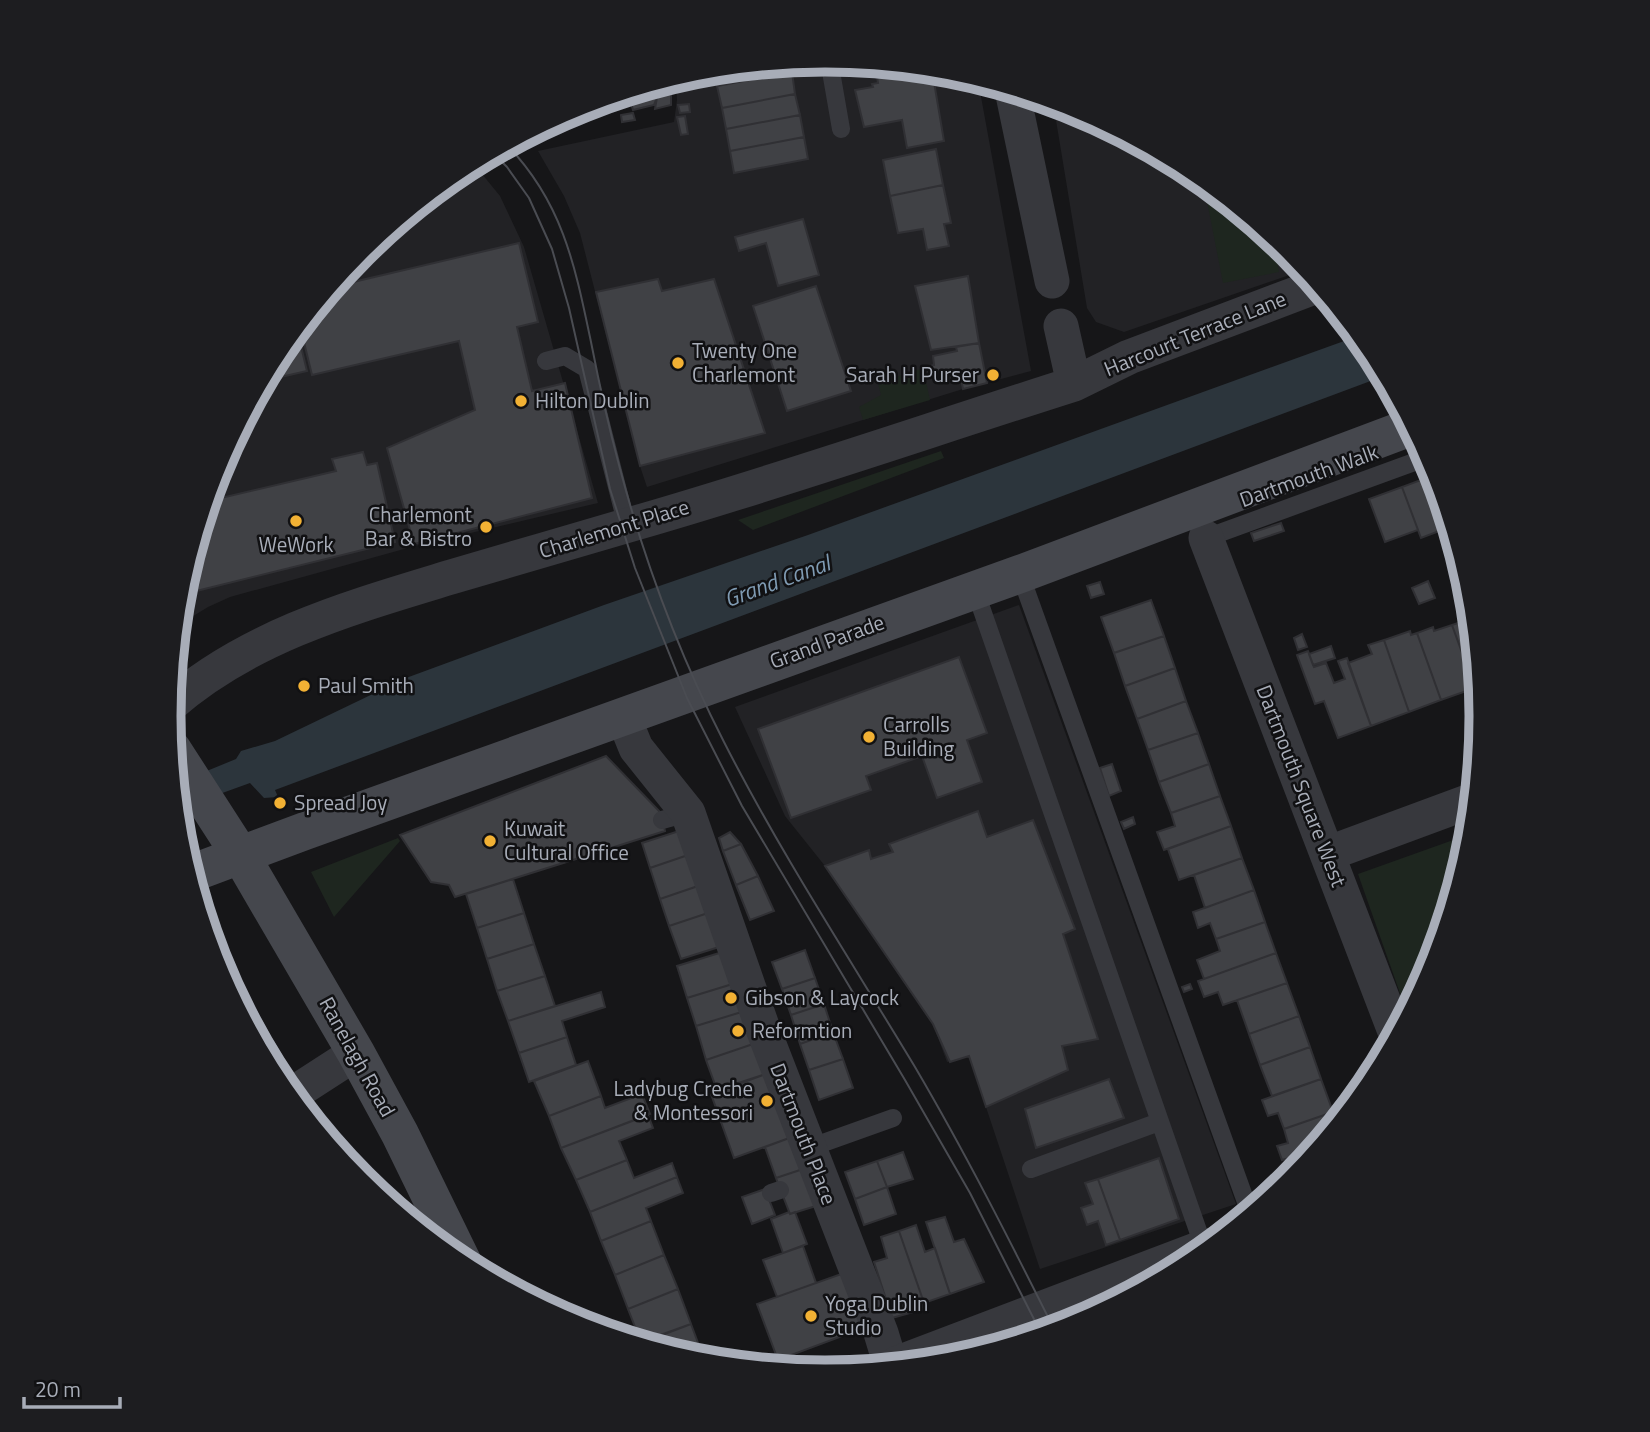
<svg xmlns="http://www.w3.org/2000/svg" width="1650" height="1432" font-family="'Titillium Web',sans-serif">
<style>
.built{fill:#222225}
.green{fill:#1e261f}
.water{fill:#2c353c}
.building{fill:#404145;stroke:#303034;stroke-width:2}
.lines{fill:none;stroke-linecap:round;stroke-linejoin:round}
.service{stroke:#37383d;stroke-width:18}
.minor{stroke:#37383d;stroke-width:35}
.tertiary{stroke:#37383d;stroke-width:38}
.secondary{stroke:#45474d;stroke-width:38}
.tram{stroke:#4a4c52;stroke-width:2}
.poi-dot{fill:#f2b134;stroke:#111113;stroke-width:2.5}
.labels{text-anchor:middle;stroke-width:5;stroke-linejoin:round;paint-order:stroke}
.street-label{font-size:21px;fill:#a8adb8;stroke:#111113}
.poi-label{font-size:21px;fill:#a8adb8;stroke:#111113;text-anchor:start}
.water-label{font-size:23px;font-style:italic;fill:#7f9bb3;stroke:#111113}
.rim{fill:none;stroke:#a8adb8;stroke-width:9}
</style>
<rect width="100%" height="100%" fill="#161618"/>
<path class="built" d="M825,60L953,72L978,80L1031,371L963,389L647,487L640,466L580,233L564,196L538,151L674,122L677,100L676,79L697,72Z
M1053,102L1077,110L1190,170L1289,252L1304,270L1124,332L1096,322L1087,308Z
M473,163L500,196L524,247L598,503L415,546L230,597L208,607L177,626L181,588L219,464L279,351L361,252L461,170Z
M1019,605L1236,1204L1040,1269L969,1056L947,1062L933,1024L825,866L785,816L735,707Z"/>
<path class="green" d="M1213,189L1273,238L1279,272L1223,283L1205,191Z
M923,368L930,400L863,420L859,407L881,395L878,383Z
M941,451L944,458L753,530L738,520Z
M1470,834L1469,844L1431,968L1407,1013L1358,874Z
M398,838L400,841L334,917L311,872Z"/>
<path class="water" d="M1358,336L1371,352L1384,376L275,790L278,797L264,798L250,783L178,809L175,784L236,759L241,751L275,741L406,678L604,605L808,535Z"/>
<path class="building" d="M790,63L792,72L717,86L714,70Z
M875,64L894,66L876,70Z
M894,66L932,70L944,141L907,148L902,120L864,127L855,90L873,87L872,84L878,83L876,70Z
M792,72L795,94L722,108L717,86Z
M671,80V105L655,109L657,97L654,85Z
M654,85L657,97L654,105L633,110L628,93Z
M628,93L631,102L606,110L603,101Z
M795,94L800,115L726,129L722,108Z
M603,101L606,110L579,118L576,109Z
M689,104L690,112L680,113L678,105Z
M576,109L579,118L552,124L551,121Z
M633,113L635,120L622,122L621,115Z
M800,115L804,137L730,151L726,129Z
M685,116L688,134L681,135L677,117Z
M804,137L808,159L734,173L730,151Z
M936,149L943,185L890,196L883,160Z
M943,185L951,223L944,224L949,246L927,250L923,229L898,233L890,196Z
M803,219L819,275L778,286L766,243L739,251L735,237Z
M519,243L538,322L517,327L532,391L565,383L592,498L414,544L387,448L475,410L459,341L312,375L300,326L332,287Z
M968,276L979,343L931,350L915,286Z
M658,279L662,291L714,279L765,433L640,466L596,292Z
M816,286L851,391L787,411L753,306Z
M297,330L307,371L263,381L279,351Z
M979,343L987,383L963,389L959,369L930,375L927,367L934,365L933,356L957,351L956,347Z
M363,452L367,465L377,463L395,542L180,595L208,501L336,471L332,459Z
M1434,475L1450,527L1421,538L1402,487Z
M1402,487L1418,530L1385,542L1369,499Z
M1281,523L1284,531L1254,541L1251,533Z
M1428,581L1435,598L1419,604L1412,588Z
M1100,582L1104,594L1091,598L1087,586Z
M1151,600L1164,636L1114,653L1101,617Z
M1469,619L1473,631L1479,686L1475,688L1452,625Z
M1452,625L1475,688L1441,700L1417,633L1433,627L1434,631Z
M1410,631L1411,635L1417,633L1441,700L1409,712L1384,640Z
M1302,634L1307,647L1298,650L1294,638Z
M1164,636L1175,668L1125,686L1114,653Z
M1384,640L1409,712L1371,726L1348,663L1372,654L1368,645Z
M1331,646L1335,658L1313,665L1309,654Z
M1308,651L1314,667L1326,663L1334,683L1345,679L1338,661L1347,658L1371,726L1338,738L1324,701L1315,704L1297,655Z
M959,657L987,733L967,740L982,782L937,798L922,756L866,776L871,790L791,818L758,729Z
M1175,668L1186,701L1137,719L1125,686Z
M1186,701L1198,733L1148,750L1137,719Z
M1198,733L1209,764L1159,782L1148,750Z
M606,756L661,813L665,831L455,897L449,885L431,882L400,835Z
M1112,764L1121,791L1109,796L1100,768Z
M1209,764L1220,796L1171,813L1159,782Z
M1220,796L1231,826L1164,850L1157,832L1175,826L1171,813Z
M978,811L987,837L1033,820L1075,929L1063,934L1098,1039L1062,1046L1068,1070L986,1107L969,1056L950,1062L933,1024L825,866L869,850L871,859L893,852L889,844Z
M1133,817L1135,824L1124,829L1121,822Z
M1231,826L1242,858L1179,880L1168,849Z
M679,831L688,855L650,868L642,843Z
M730,832L741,844L723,851L719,838Z
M741,844L758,876L736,885L723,851Z
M688,855L698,886L660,899L650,868Z
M1242,858L1254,890L1205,908L1194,875Z
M758,876L774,911L750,920L736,885Z
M513,879L524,913L477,928L466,894Z
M698,886L708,913L669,926L660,899Z
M1254,890L1265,922L1216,939L1210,923L1198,928L1193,912Z
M524,913L534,944L487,959L477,928Z
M708,913L719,947L681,959L669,926Z
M1265,922L1276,953L1204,979L1197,960L1220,951L1216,939Z
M210,932L225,959L217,964L208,933Z
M534,944L545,976L497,991L487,959Z
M729,950L739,982L687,998L677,966Z
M805,950L815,978L782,989L772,962Z
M1276,953L1287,983L1223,1005L1218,992L1204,997L1198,981Z
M225,959L241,986L231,991L217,964Z
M545,976L555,1006L508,1021L497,991Z
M815,978L824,1004L791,1015L782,989Z
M739,982L748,1010L696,1026L687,998Z
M1287,983L1299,1016L1249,1034L1237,1000Z
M1190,984L1192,989L1184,992L1182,987Z
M241,986L256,1011L245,1017L231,991Z
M601,992L605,1007L562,1021L567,1037L519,1053L508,1021Z
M824,1004L833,1032L800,1044L791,1015Z
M748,1010L759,1042L706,1060L696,1026Z
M256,1011L271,1038L260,1044L245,1017Z
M1299,1016L1310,1047L1260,1065L1249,1034Z
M833,1032L843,1059L809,1070L800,1044Z
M567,1037L576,1065L529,1082L519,1053Z
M271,1038L286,1063L274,1070L260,1044Z
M759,1042L769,1073L717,1090L706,1060Z
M1310,1047L1321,1079L1272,1096L1260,1065Z
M843,1059L853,1088L819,1100L809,1070Z
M588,1061L601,1096L549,1116L534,1081Z
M769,1073L792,1137L734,1158L711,1094Z
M1109,1079L1124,1118L1036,1148L1025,1109Z
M1321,1079L1333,1112L1284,1129L1278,1113L1268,1116L1262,1100Z
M642,1094L650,1114L561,1148L549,1116L601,1096L605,1108Z
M1333,1112L1337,1122L1308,1157L1295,1162L1293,1157L1282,1160L1277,1146L1288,1143L1284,1129Z
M648,1115L653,1128L619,1141L627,1160L576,1180L561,1148Z
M792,1137L803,1169L776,1178L765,1147Z
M903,1152L913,1179L887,1187L877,1161Z
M1159,1158L1179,1219L1120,1240L1098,1179Z
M627,1160L634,1178L672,1163L677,1177L590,1212L576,1180Z
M877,1161L887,1187L855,1199L845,1172Z
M803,1169L816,1206L790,1214L776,1178Z
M677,1177L683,1193L646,1208L651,1221L601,1241L590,1212Z
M1098,1179L1120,1240L1106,1245L1098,1221L1087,1225L1081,1208L1093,1204L1085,1183Z
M887,1187L896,1214L864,1225L855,1199Z
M765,1189L775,1215L752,1224L742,1197Z
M789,1212L790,1214L795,1212L807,1244L783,1253L771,1219Z
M945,1217L954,1242L964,1239L984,1282L950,1294L926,1222Z
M651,1221L664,1255L615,1275L601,1241Z
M916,1225L925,1252L935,1248L950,1294L924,1303L899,1231Z
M899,1231L924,1303V1309L892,1318L874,1262L887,1258L881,1237Z
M803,1246L816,1283L777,1297L763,1260Z
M664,1255L678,1289L628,1309L615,1275Z
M844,1273L864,1328L778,1360L757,1304Z
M678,1289L691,1324L641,1342L628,1309Z
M691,1324L704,1359L697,1360L641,1343Z
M724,1350L729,1363L706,1361L705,1357Z"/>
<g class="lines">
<path class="service" d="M829,60L841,129
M546,361L565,356L587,369L627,526
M1206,538L1428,457
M1020,574L1250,1213
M975,590L1204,1248
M662,820L688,813
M809,1148L893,1118
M1031,1169L1159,1122
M771,1193L780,1190"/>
<path class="minor" d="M1012,90L1052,281
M1061,326L1074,384
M1206,538L1396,1034
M169,706C248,636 352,607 451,577C514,559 576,540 639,522C785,480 929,430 1074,384L1129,357L1317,286
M623,716L636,748L688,813L763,1029L881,1333L891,1366
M1327,854L1473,800
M291,1095L356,1053"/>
<path class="tertiary" d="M897,1365L1208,1247"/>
<path class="secondary" d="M172,749L241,856L356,1053L400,1134L463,1263
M190,874L305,831L1020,574L1411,427"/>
<path class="tram" d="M507,145C563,203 575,266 591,342C599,383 608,424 619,465C644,560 679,654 724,742C781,854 850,959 915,1067C965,1152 1010,1241 1054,1329
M493,153L507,167L529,198L552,249L569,308L610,489L635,568L687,698L742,806L905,1080L970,1193L1041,1333"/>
</g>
<g class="poi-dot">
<circle cx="678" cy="363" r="7"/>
<circle cx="993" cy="375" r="7"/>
<circle cx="521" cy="401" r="7"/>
<circle cx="296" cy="521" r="7"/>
<circle cx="486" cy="527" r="7"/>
<circle cx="304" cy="686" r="7"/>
<circle cx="869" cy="737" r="7"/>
<circle cx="280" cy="803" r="7"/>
<circle cx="490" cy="841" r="7"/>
<circle cx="731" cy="998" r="7"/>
<circle cx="738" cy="1031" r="7"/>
<circle cx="767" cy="1101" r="7"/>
<circle cx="811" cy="1316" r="7"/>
</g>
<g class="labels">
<g class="street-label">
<text transform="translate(1195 334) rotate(-22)" y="7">Harcourt Terrace Lane</text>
<text transform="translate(1309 476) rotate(-20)" y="7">Dartmouth Walk</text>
<text transform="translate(614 529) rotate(-17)" y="7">Charlemont Place</text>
<text transform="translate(827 642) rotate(-20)" y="7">Grand Parade</text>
<text transform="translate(1301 786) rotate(69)" y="7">Dartmouth Square West</text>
<text transform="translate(357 1057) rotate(61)" y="7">Ranelagh Road</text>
<text transform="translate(803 1134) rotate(69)" y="7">Dartmouth Place</text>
</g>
<g class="poi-label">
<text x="692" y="358">Twenty One<tspan x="692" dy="24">Charlemont</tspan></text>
<text x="979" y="382" text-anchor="end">Sarah H Purser</text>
<text x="535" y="408">Hilton Dublin</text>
<text x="472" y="522" text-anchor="end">Charlemont<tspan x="472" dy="24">Bar &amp; Bistro</tspan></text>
<text x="296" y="552" text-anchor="middle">WeWork</text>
<text x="318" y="693">Paul Smith</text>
<text x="883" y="732">Carrolls<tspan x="883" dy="24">Building</tspan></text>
<text x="294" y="810">Spread Joy</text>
<text x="504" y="836">Kuwait<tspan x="504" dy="24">Cultural Office</tspan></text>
<text x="745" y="1005">Gibson &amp; Laycock</text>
<text x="752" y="1038">Reformtion</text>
<text x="753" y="1096" text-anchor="end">Ladybug Creche<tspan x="753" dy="24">&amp; Montessori</tspan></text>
<text x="825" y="1311">Yoga Dublin<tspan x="825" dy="24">Studio</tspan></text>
</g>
<g class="water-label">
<text transform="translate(777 581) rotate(-20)" y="8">Grand Canal</text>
</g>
</g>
<path d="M0 0H1650V1432H0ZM181 716a644 644 0 1 1 1288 0a644 644 0 1 1-1288 0Z" fill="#1d1d20" fill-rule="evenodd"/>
<path class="rim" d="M181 716a644 644 0 1 1 1288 0a644 644 0 1 1-1288 0Z"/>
<path d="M24 1397v10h96v-10" fill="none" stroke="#a8adb8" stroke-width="3.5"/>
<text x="35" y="1397" font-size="21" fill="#a8adb8" stroke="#111113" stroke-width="5" paint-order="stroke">20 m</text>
</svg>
